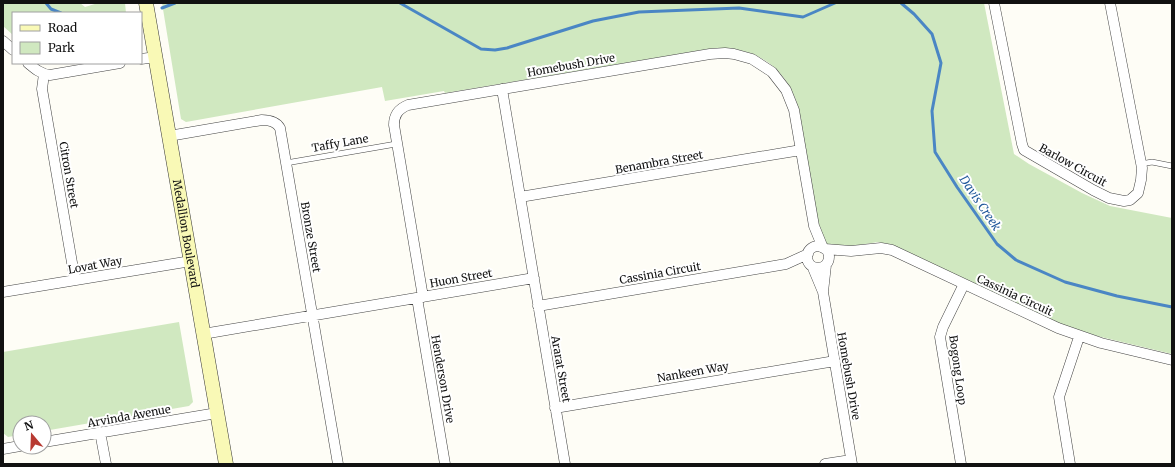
<svg xmlns="http://www.w3.org/2000/svg" width="1175" height="467" font-family="Merriweather,serif">
<style>
.green{fill:#d0e8c0}
.lines{fill:none;stroke-linecap:round;stroke-linejoin:round}
.stream{stroke:#4a86c4;stroke-width:3}
.lane-casing{stroke:#444;stroke-width:6}
.street-casing{stroke:#444;stroke-width:11}
.secondary-casing{stroke:#333;stroke-width:15}
.lane{stroke:#fff;stroke-width:5}
.street{stroke:#fff;stroke-width:10}
.secondary{stroke:#f9f9b6;stroke-width:14}
.labels{text-anchor:middle;stroke-width:4;stroke-linejoin:round;paint-order:stroke}
.street-label{font-size:11px;fill:#111;stroke:#fff}
.water-label{font-size:12px;font-style:italic;fill:#22599b;stroke:#fff}
</style>
<rect width="100%" height="100%" fill="#fefdf6"/>
<path class="green" d="M3,3H80L85,7L98,3H125L126,13H13V35L3,26Z
M162,3H984L1014,154L1029,164L1082,193L1110,206L1172,218V354L1097,336L1051,321L893,245L878,242L847,247L827,245L825,243L819,228L799,109C787,68 758,47 715,48L445,93L444,91L385,101L382,87L186,122L181,119Z
M179,322L193,402L189,406L44,431V423H20V435L8,437L3,433V352Z"/>
<g class="lines">
<path class="stream" d="M46,3L51,9L61,13
M400,3L481,49L495,50L507,48L593,21L639,12L739,8L803,17L835,3
M901,3L914,14L932,34L941,63L932,111L935,152L957,187L997,244L1016,260L1065,282L1117,296L1172,307
M162,8L175,3"/>
<g class="lane-casing">
<path id="lane" d="M286,163L396,144
M1141,164L1152,162L1172,166"/>
</g>
<g class="street-casing">
<path id="street" d="M994,3L1022,144L1024,150L1093,190L1109,198L1124,201L1130,200L1138,193L1141,180L1142,168L1110,3
M3,41L13,50
M141,59L156,57
M28,63C35,69 41,74 50,75L120,63
M44,74L42,89L75,280
M502,89L565,464
M169,136L262,120C269,120 276,121 280,128L338,464
M520,197L801,150
M807 257a11 11 0 1 1 22 0a11 11 0 1 1-22 0Z
M825,249L851,251L881,248L892,250L1058,328L1101,343L1172,360
M813,268L823,292L852,464
M3,292L191,261
M823,292L826,265
M423,297L394,125C394,115 398,109 408,105L710,54L725,53L734,54L752,59L772,72L786,90L794,110L814,226L823,248
M417,298L445,464
M538,306L786,264L808,254
M203,334L534,278
M555,408L835,361
M100,432L106,464
M44,442L217,413
M3,449L20,446
M825,464L851,460
M961,464L940,337L943,327L964,284
M1070,464L1059,397L1079,337"/>
</g>
<g class="secondary-casing">
<g id="secondary">
<path id="s1" d="M146,3L226,464"/>
</g>
</g>
<use href="#lane" class="lane"/>
<use href="#street" class="street"/>
<use href="#secondary" class="secondary"/>
</g>
<g class="labels">
<g class="street-label">
<text transform="translate(571 65) rotate(-10)" y="4">Homebush Drive</text>
<text transform="translate(340 143) rotate(-10)" y="4">Taffy Lane</text>
<text transform="translate(659 162) rotate(-10)" y="4">Benambra Street</text>
<text transform="translate(1073 165) rotate(29)" y="4">Barlow Circuit</text>
<text transform="translate(69 175) rotate(80)" y="4">Citron Street</text>
<text dy="4" stroke="none"><textPath href="#s1" startOffset="234">Medallion Boulevard</textPath></text>
<text transform="translate(311 237) rotate(80)" y="4">Bronze Street</text>
<text transform="translate(95 265) rotate(-10)" y="4">Lovat Way</text>
<text transform="translate(660 273) rotate(-10)" y="4">Cassinia Circuit</text>
<text transform="translate(461 278) rotate(-10)" y="4">Huon Street</text>
<text transform="translate(1015 295) rotate(25)" y="4">Cassinia Circuit</text>
<text transform="translate(561 369) rotate(80)" y="4">Ararat Street</text>
<text transform="translate(958 370) rotate(82)" y="4">Bogong Loop</text>
<text transform="translate(693 372) rotate(-10)" y="4">Nankeen Way</text>
<text transform="translate(849 376) rotate(80)" y="4">Homebush Drive</text>
<text transform="translate(443 379) rotate(80)" y="4">Henderson Drive</text>
<text transform="translate(129 416) rotate(-10)" y="4">Arvinda Avenue</text>
</g>
<g class="water-label">
<text transform="translate(980 203) rotate(56)" y="4">Davis Creek</text>
</g>
</g>
<rect width="1175" height="467" fill="none" stroke="#111111" stroke-width="8"/>
<rect x="12" y="12" width="130" height="52" fill="#ffffff" stroke="#a0a0a0"/>
<rect x="20" y="25" width="20" height="6" fill="#f9f9b6" stroke="#a0a0a0"/>
<text x="48" y="32" font-size="12" fill="#111111">Road</text>
<rect x="20" y="42" width="20" height="12" fill="#d0e8c0" stroke="#a0a0a0"/>
<text x="48" y="52" font-size="12" fill="#111111">Park</text>
<g transform="translate(32 435) rotate(341)"><circle r="19" fill="#ffffff" stroke="#a0a0a0"/>
<path d="M0-3L7 15L0 10L-7 15Z" fill="#b83a32"/>
<text y="-6" font-size="11" font-weight="bold" text-anchor="middle" fill="#111111">N</text>
</g>
</svg>
